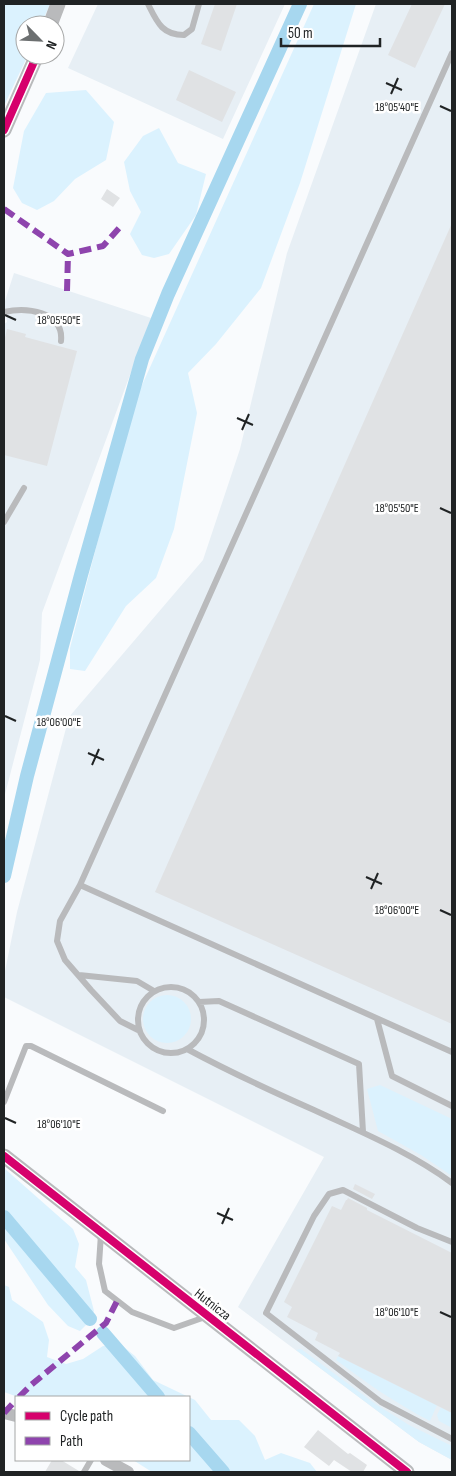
<svg xmlns="http://www.w3.org/2000/svg" width="456" height="1476" font-family="'Sofia Sans Condensed',sans-serif">
<style>
.built{fill:#e7eff5}
.green{fill:#dbf2fe}
.lines{fill:none;stroke-linecap:round;stroke-linejoin:round}
.canal{stroke:#a7d7ef;stroke-width:14}
.building{fill:#e0e2e4}
.service{stroke:#b9babc;stroke-width:6}
.minor{stroke:#b9babc;stroke-width:12}
.tertiary{stroke:#b9babc;stroke-width:15}
.quiet{stroke:#8e44ad;stroke-width:6;stroke-dasharray:12 6;stroke-linecap:butt}
.cycleway-casing{stroke:#fff;stroke-width:11}
.cycleway{stroke:#d6006c;stroke-width:8}
.ticks{fill:none;stroke:#202324;stroke-width:2}
.labels{text-anchor:middle;stroke-width:5;stroke-linejoin:round;paint-order:stroke}
.street-label{font-size:14px;fill:#202324;stroke:#fff}
.ticks-label{font-size:12px;text-anchor:middle;fill:#202324;stroke:#fff;stroke-width:5;stroke-linejoin:round;paint-order:stroke}
</style>
<rect width="100%" height="100%" fill="#f9fbfd"/>
<path class="built" d="M98,4H285L223,139L68,68Z
M376,4H452V1460L419,1442L238,1307L324,1157L4,997V976L17,912L69,717L203,560L240,449L287,253Z
M14,273L151,318L42,613L40,660L4,798V324L7,322L4,304Z"/>
<path class="green" d="M4,4H50L41,25H25V55H28L4,106Z
M314,4H356L300,183L261,288L216,344L188,373L197,413L174,529L156,578L126,606L85,671L70,669V648L133,405Z
M86,90L114,122L106,160L75,179L54,201L37,210L22,203L13,188L24,131L46,93Z
M159,128L178,163L206,174L196,215L169,254L154,258L142,255L130,234L141,212L130,191L124,162L143,136Z
M143 1019a24 24 0 1 1 48 0a24 24 0 1 1-48 0Z
M380,1085L452,1119V1176L421,1155L378,1131L367,1089Z
M4,1168L73,1229L79,1244L75,1267L86,1280L94,1311L88,1323L80,1331L68,1326L48,1305L4,1239Z
M4,1285L9,1287L12,1300L43,1322L49,1340L47,1357L66,1364L83,1359L103,1346L120,1344L135,1356L153,1380L195,1400L211,1420H239L255,1436L265,1460L281,1453L310,1463L317,1472H152L133,1460H189V1397H18L4,1392Z
M301,1349L377,1405L409,1425L452,1446V1460L419,1442L296,1350Z
M338,1356L437,1405L430,1421C395,1403 367,1383 336,1360Z
M441,1407L452,1413V1428L439,1421L437,1415Z"/>
<g class="lines">
<path class="canal" d="M4,876L27,776L81,575L142,359L168,294L300,4
M4,1217L90,1319
M103,1333L158,1397
M189,1433L223,1472"/>
</g>
<path class="building" d="M215,4H237L221,51L201,44Z
M412,4H445L415,68L388,55Z
M189,70L236,92L222,122L176,100Z
M107,189L120,198L113,207L101,199Z
M452,223V1024L155,892Z
M7,329L26,334L25,337L77,351L47,466L4,455V342Z
M355,1184L375,1194L372,1199L353,1189Z
M348,1198L367,1208V1210L452,1253V1413L338,1356L340,1353L315,1340L318,1333L287,1317L292,1307L284,1302L332,1206L341,1210L346,1200H347Z
M318,1430L348,1454L350,1453L367,1465L363,1472H352L334,1460L329,1466L304,1447Z
M52,1460H61L79,1471V1472H45Z"/>
<g class="lines">
<path class="service" d="M148,4C157,22 162,35 184,35L192,29L199,4
M452,53L80,885L452,1052
M4,312C26,307 64,311 61,341
M4,522L24,488
M80,885L60,921L57,941L65,960L91,990L120,1021L138,1030
M79,975L137,981L154,991
M138 1020a33 33 0 1 1 66 0a33 33 0 1 1-66 0Z
M199,1002L219,1001L359,1064L363,1132
M377,1019L392,1076L452,1106
M187,1049C228,1071 271,1091 314,1110C361,1132 410,1152 452,1183
M4,1102L26,1046H31L163,1111
M101,1234L99,1264L105,1291L132,1312L174,1328L208,1316
M452,1242L417,1228L343,1190L329,1194L314,1216L266,1313L381,1402L452,1439
M84,1472L91,1460"/>
<path class="minor" d="M4,1413L16,1416
M106,1460L128,1472"/>
<path class="tertiary" d="M50,25L58,4
M4,130L37,55
M4,1156L407,1472"/>
<path class="quiet" d="M4,209L68,254L103,246L120,227
M67,291L68,254
M19,1397L31,1385L106,1323L117,1301
M4,1413L16,1400"/>
<g class="cycleway-casing">
<path id="cycleway" d="M4,130L37,55
M4,1156L407,1472"/>
</g>
<use href="#cycleway" class="cycleway"/>
</g>
<path class="ticks" d="M386,83L402,90M391,94L398,78M440,106L451,111M5,315L16,320M237,418L253,425M242,430L249,414M440,508L451,513M5,716L16,721M88,753L104,760M92,765L99,749M366,877L382,884M371,889L378,873M440,910L451,915M5,1118L16,1123M217,1213L233,1220M222,1224L229,1208M440,1312L451,1317"/>
<g class="labels">
<g class="street-label">
<text transform="translate(213 1304) rotate(38)" y="5">Hutnicza</text>
</g>
</g>
<g class="ticks-label">
<text x="397" y="111">18°05'40"E</text>
<text x="59" y="324">18°05'50"E</text>
<text x="397" y="512">18°05'50"E</text>
<text x="59" y="726">18°06'00"E</text>
<text x="397" y="914">18°06'00"E</text>
<text x="59" y="1128">18°06'10"E</text>
<text x="397" y="1316">18°06'10"E</text>
</g>
<rect width="456" height="1476" fill="none" stroke="#202324" stroke-width="10"/>
<rect x="15" y="1396" width="175" height="65" fill="#ffffff" stroke="#a6a7a7"/>
<rect x="25" y="1412" width="25" height="8" fill="#d6006c" stroke="#a6a7a7"/>
<text x="60" y="1421" font-size="15" fill="#202324">Cycle path</text>
<rect x="25" y="1437" width="25" height="8" fill="#8e44ad" stroke="#a6a7a7"/>
<text x="60" y="1446" font-size="15" fill="#202324">Path</text>
<g transform="translate(40 40) rotate(114)"><circle r="24" fill="#ffffff" stroke="#a6a7a7"/>
<path d="M0-4L9 19L0 12L-9 19Z" fill="#6c6f70"/>
<text y="-8" font-size="14" font-weight="bold" text-anchor="middle" fill="#202324">N</text>
</g>
<path d="M281 38v8h99v-8" fill="none" stroke="#202324" stroke-width="2.5"/>
<text x="288" y="38" font-size="15" fill="#202324" stroke="#ffffff" stroke-width="4" paint-order="stroke">50 m</text>
</svg>
